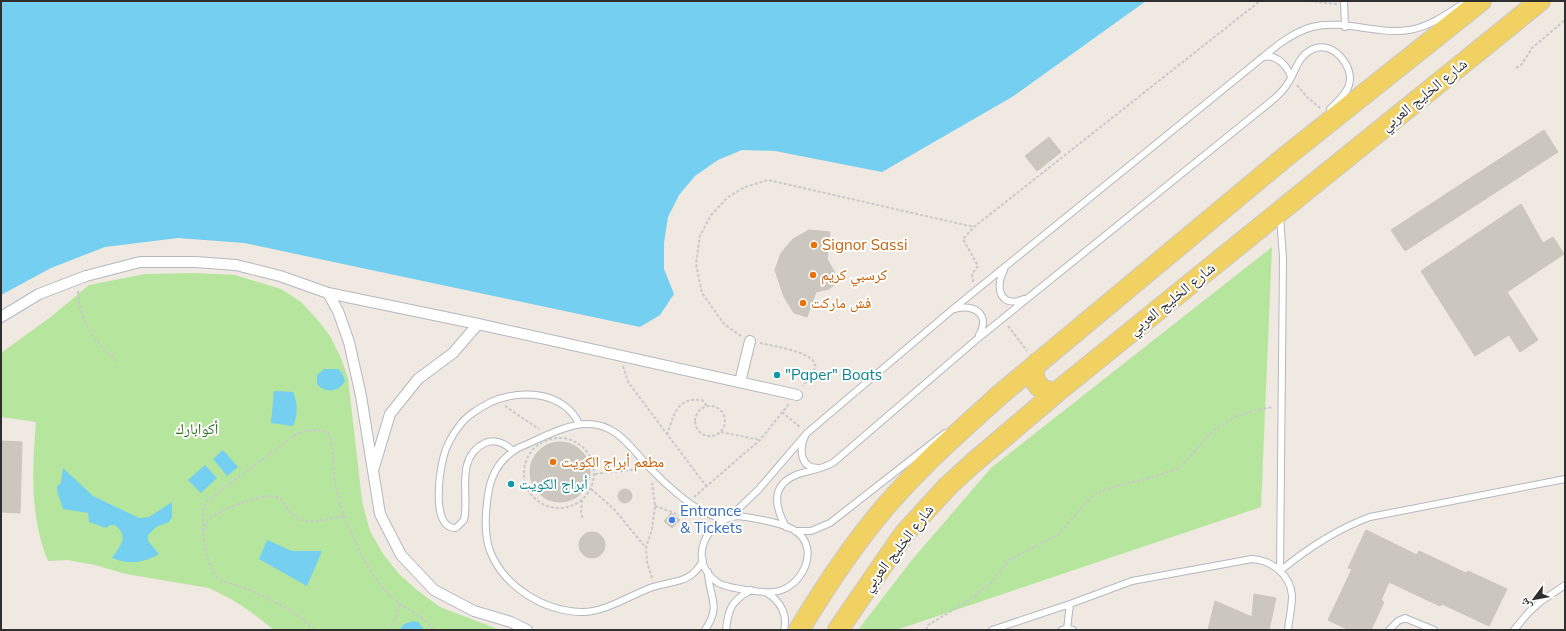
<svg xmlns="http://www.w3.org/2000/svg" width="1566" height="631" font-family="Mulish,'Noto Naskh Arabic',sans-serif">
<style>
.green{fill:#b6e59e}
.water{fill:#75cff0}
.building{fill:#cbc7bf;stroke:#cbc5ba}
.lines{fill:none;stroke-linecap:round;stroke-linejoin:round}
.service-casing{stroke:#b4b7c1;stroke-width:8}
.pedestrian-casing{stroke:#b4b7c1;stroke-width:12}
.primary-casing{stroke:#c9c9c9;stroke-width:22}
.path{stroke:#c9c9c9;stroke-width:2;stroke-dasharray:3 2;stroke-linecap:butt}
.service{stroke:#fff;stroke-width:6}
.pedestrian{stroke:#fff;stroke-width:10}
.primary{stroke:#f2d163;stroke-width:20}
.food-dot{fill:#e8710a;stroke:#fff;stroke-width:1.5}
.culture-dot{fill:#0f9aa8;stroke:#fff;stroke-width:1.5}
.shop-dot{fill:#3f7fe0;stroke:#fff;stroke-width:1.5}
.labels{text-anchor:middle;stroke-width:4;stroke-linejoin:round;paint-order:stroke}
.street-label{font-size:15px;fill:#2e2e2e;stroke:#fff}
.food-label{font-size:15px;fill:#c56008;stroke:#fff;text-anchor:start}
.culture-label{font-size:15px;fill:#0d838f;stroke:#fff;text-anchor:start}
.park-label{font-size:15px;fill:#2c6e1b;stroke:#fff}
.shop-label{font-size:15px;fill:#366cbe;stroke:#fff;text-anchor:start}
</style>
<rect width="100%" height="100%" fill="#efe9e1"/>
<path class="green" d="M1272,247L1261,507L896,630H858L911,561L991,468Z
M196,273L235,275L281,289L301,302L316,318L330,336L341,358L348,378L362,501L370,531L383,554L399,574L417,590L440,607L500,630H274L251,612L231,599L209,588L126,574L95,565L67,560L48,561C30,517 32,470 36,422L1,417V353L52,316L89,285L145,274Z"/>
<path class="water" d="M1,1H1146L1012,97L882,172L775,151L742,150L718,160L695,176L679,195L668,217L664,243V269L674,294L660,315L640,327L244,243L178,238L105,247L51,268L1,295Z
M324,369H338L342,373L345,380C341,392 325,394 317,384V375Z
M274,391L293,392C298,404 298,414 293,426L271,423Z
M223,450L238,467L227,476L213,459Z
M205,465L217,478L201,493L188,480Z
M63,468L93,496L139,518L149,517L172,502V517L169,522L156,527L148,535V541L159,554C143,563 129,565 112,558C120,545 130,538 115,525H110L106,528L89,522L88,513L63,509C61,501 57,494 57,486L61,483Z
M267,540L292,551H322L307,586L259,559Z
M413,621L418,622L425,630H399L404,624Z"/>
<path class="building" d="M1544,130L1558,152L1405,251L1391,230Z
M1049,137L1061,152L1037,171L1025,156Z
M1521,204L1543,243L1553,237L1564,254L1507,292L1538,340L1520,352L1509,335L1475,356L1421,271Z
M809,230L830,232L827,259L834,271L837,283L829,289L816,292L807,317L794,313L784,297L775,270L781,253L793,239Z
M1,441L22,442L20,513L1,512Z
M530 472a30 30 0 1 1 60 0a30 30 0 1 1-60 0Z
M618 496a7 7 0 1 1 14 0a7 7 0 1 1-14 0Z
M671,513L680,520L672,528L664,521Z
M1366,530L1417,555L1419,551L1466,573L1468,571L1507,589L1489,626L1442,604L1440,606L1389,582L1381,600L1384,602L1371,630H1349L1328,620L1352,569L1348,568Z
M579 545a13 13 0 1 1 26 0a13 13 0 1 1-26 0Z
M1254,594L1276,598L1269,630H1208L1215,601L1252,617Z"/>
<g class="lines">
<g class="service-casing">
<path id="service" d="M1344,1L1345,27
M1263,57C1276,54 1287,65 1291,77
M1280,216L1283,258L1280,571
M1004,270C994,288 1001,309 1024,299
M955,309C974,303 991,315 979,335
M805,436C799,449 800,468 818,468
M513,451C506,444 495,438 485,443C454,458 470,496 464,520L456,528C430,529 440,470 444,455C447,444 453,434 460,425C467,415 480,408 491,402C507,395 525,393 542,396C557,399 573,409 579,424
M738,516C753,518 782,523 794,530C823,548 801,590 773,592C763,593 724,588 717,582C687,561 705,520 738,516Z
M730,517L759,489L807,433L953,309L1279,44C1289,37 1300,30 1312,27C1342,19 1377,35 1409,30C1429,27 1447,14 1464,3
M786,527C775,507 770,486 796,475C808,470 822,470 834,462L976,340L1274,99C1281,93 1287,86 1291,78C1297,66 1300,55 1313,49C1332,40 1355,66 1349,85C1346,95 1337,102 1330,109
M795,531H811L830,523L945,433
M703,560C691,585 672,580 650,588C629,596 603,613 581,612C544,611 504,587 490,551C485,537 485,519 487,503C489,478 497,461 518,448C538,440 565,424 587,424C616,423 632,449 649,467C663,482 690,507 709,514C714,517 720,517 726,518
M1280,571C1308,548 1337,529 1370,517L1565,479
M767,593C780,601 788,614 784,630
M1067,629L1070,604
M705,630C722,605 709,598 708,572
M726,630C728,609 732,600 751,590
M992,630L1070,604L1132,581L1252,559C1271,560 1291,575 1292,596C1292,607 1289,619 1288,630
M1062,630L1067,629L1073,630
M1389,630L1398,621L1405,618L1434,630
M1514,630L1528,613L1540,602L1565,585"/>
</g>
<g class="pedestrian-casing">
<path id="pedestrian" d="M328,293L338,311L349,342L361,396L380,514L401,555L434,590L474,611L511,622L527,630
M1,317L39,294L86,276L140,262H195L236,265L280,276L328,293L478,324L797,395
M740,382L750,341
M374,467L390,414L418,379L453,353L478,324"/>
</g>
<g class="primary-casing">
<path id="primary" d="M1037,363C1028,379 1041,396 1058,391
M799,630C825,587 853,544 886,506C921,465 962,429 1002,393L1284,158L1481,1
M838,630L904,534L948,486L972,464L1058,391L1540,1"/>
</g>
<path class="path" d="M1309,1L1337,4
M1516,68L1522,64L1532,48L1565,20
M1297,85L1307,97L1321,109
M973,282L972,274L978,266L963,239L974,227L1260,1
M78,291C80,324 93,339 116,361
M1008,326L1027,351
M741,336L724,324L702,293L696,264L700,236L711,215L728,197L745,187L768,180L974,227
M760,343C771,346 819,352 815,368C814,374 806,381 803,386
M623,366L628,382L706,486
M505,406L539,429
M695 421a15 15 0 1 1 30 0a15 15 0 1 1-30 0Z
M782,412L801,428
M721,432L760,440
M667,435C674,415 676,397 702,400L707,406
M524 473a35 35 0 1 1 70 0a35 35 0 1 1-70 0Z
M595,474L639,469
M591,489L614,509L646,548
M694,497L760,440L789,404
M582,500L581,512L583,520
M655,506L672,512L682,517L685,511
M203,531V508L207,501L296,434C306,430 317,428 328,433C334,446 333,460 334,475C336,495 345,521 354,539C363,560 381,591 400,604C412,612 425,617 433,630
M652,578L647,562L646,548L652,529L655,506L652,483
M314,630C308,625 302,618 295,614C279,603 261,595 244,588C237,585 222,582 218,578C208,568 198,533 207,521C215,511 259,495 272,496C276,496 280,499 283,501C297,531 318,520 344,516
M388,630L395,619L400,604
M926,630L928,625L963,604L990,584L1009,560L1058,535L1091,497L1105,489L1153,477L1179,468L1213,431L1234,417L1252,411L1273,407"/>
<use href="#service" class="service"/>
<use href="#pedestrian" class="pedestrian"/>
<use href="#primary" class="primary"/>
</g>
<g class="food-dot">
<circle cx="814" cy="245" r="4"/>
<circle cx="813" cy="275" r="4"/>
<circle cx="803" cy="303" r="4"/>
<circle cx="553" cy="462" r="4"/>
</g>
<g class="culture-dot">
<circle cx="777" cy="375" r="4"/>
<circle cx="511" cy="484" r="4"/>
</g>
<circle class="shop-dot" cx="672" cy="520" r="4"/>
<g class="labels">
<g class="street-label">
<text transform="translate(1424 95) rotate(-39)" y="5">شارع الخليج العربي</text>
<text transform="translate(1172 299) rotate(-39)" y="5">شارع الخليج العربي</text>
<text transform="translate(898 548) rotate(-52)" y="5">شارع الخليج العربي</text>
</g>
<g class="food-label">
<text x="822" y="250">Signor Sassi</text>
<text x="821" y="280">كرسبي كريم</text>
<text x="811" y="308">فش ماركت</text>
<text x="561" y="467">مطعم أبراج الكويت</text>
</g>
<g class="culture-label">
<text x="785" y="380">"Paper" Boats</text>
<text x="519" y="489">أبراج الكويت</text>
</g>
<g class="park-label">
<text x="197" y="434">أكوابارك</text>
</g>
<g class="shop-label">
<text x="680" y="516">Entrance<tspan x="680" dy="17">&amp; Tickets</tspan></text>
</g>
</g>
<rect width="1566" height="631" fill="none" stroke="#2e2e2e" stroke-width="4"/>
<g transform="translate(1534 599) rotate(238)" stroke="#ffffff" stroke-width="3" paint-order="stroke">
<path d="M0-3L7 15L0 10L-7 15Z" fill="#2e2e2e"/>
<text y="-6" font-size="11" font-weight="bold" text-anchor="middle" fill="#2e2e2e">ش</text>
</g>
</svg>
